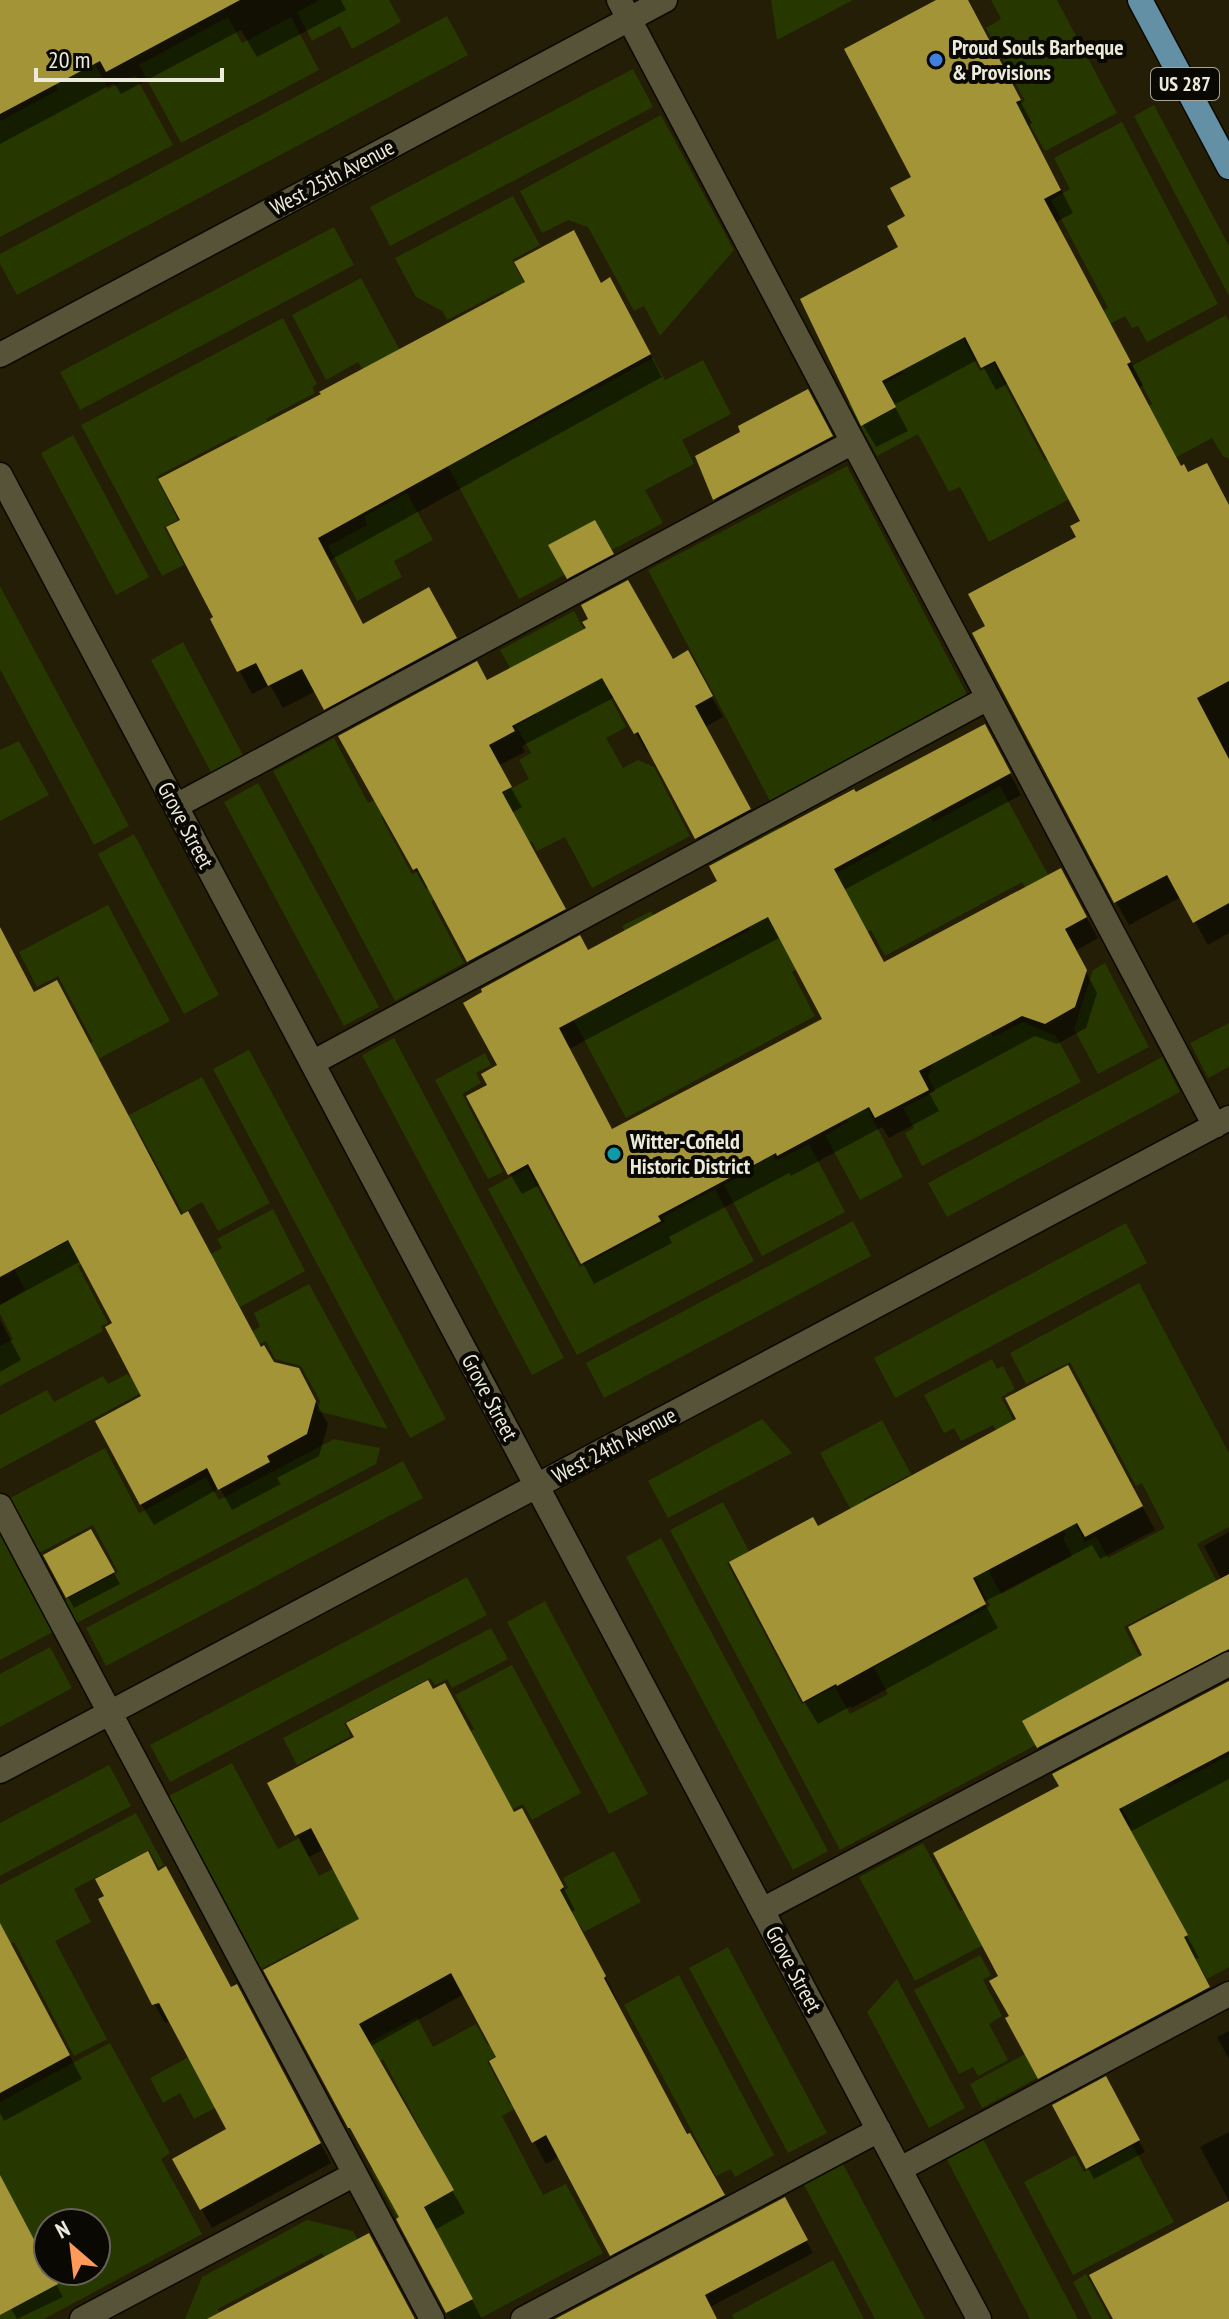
<svg xmlns="http://www.w3.org/2000/svg" width="1229" height="2319" font-family="'PT Sans Narrow',sans-serif">
<style>
.green{fill:#263800;fill-rule:evenodd}
.shadow{fill:#0007;fill-rule:evenodd}
.building{fill:#a39437;fill-rule:evenodd}
.lines{fill:none;stroke-linecap:round;stroke-linejoin:round}
.minor-casing{stroke:#0c0800;stroke-width:27}
.major-casing{stroke:#0c0800;stroke-width:27}
.minor{stroke:#575338;stroke-width:24}
.major{stroke:#6490a5;stroke-width:24}
.shop-dot{fill:#3f7fe0;stroke:#0a0802;stroke-width:3}
.culture-dot{fill:#0f9aa8;stroke:#0a0802;stroke-width:3}
.labels{text-anchor:middle;stroke-width:8;stroke-linejoin:round;paint-order:stroke}
.shield{fill:#0a0802;stroke:#a8a699;stroke-width:2}
.shield-label{font-size:20px;font-weight:bold;fill:#eceada}
.poi-label{font-size:22px;font-weight:bold;fill:#eceada;stroke:#0a0802;text-anchor:start}
.street-label{font-size:22px;fill:#eceada;stroke:#0a0802}
</style>
<rect width="100%" height="100%" fill="#231e05"/>
<path class="green" d="M320,0H389L401,22L352,49L340,26L312,41L297,12Z
M771,0H853L777,40Z
M991,0H1057L1117,113L1045,151L1027,120L1009,129L925,154L1025,101L986,28L1001,19Z
M447,16L468,55L17,295L0,264V254Z
M228,17L242,43L291,17L319,70L181,143L139,65Z
M25,27L77,29L108,89L135,75L173,145L0,237V121L58,90Z
M633,69L653,107L390,246L370,207Z
M1154,105L1229,246V296L1134,116Z
M661,115L734,250L660,336L644,306L634,311L588,227L568,220L542,233L520,191Z
M1122,122L1218,304L1147,342L1138,326L1132,328L1125,316L1005,379L999,366L1108,308L1051,200L1070,189L1054,158Z
M513,196L540,245L512,260L582,393L563,403L503,291L447,320L442,311L416,297L395,258Z
M334,227L354,265L80,410L60,372Z
M361,278L402,354L363,370L358,362L326,380L292,315Z
M933,282L980,371L994,364L1045,461L1129,417L1150,456L989,542L960,487L949,492L918,434L877,456L848,403L904,373L873,314Z
M1226,315L1229,321V459L1223,456L1212,438L1162,465L1134,414L1152,404L1132,366Z
M283,318L317,384L312,387L315,393L266,419L325,533L243,445L236,435L156,477L178,520L164,527L184,565L162,576L81,425Z
M653,358L665,380L703,360L731,414L682,440L694,464L645,490L663,523L519,599L432,437L456,425L472,455Z
M73,435L149,577L116,595L41,453Z
M847,466L968,696L770,801L648,570Z
M407,493L433,540L394,561L402,577L357,601L328,546L367,525L364,516Z
M0,586L129,826L94,845L0,669Z
M574,611L617,690L609,695L626,727L606,738L623,768L638,760L654,767L690,836L592,888L565,837L537,851L532,841L527,844L501,794L529,779L519,760L531,753L516,726L536,715L500,650Z
M183,642L243,755L211,772L151,660Z
M334,738L368,803L383,796L392,811L381,817L412,874L422,869L442,895L431,901L464,963L395,1001L273,771Z
M19,741L49,795L0,821V750Z
M904,768L933,822L1000,786L1065,906L1043,918L1022,882L885,956L871,930L792,972L815,1016L626,1118L573,1019L579,941L613,1001L651,981L622,926L651,911L669,944L695,931L707,952L750,930L725,883L737,876L727,856L780,827L813,886L891,843L863,790Z
M258,783L379,1007L344,1026L224,802Z
M134,834L219,995L184,1014L98,854Z
M108,905L170,1021L66,1076L57,1062L93,1042L58,976L37,987L19,952Z
M955,924L973,958L955,968L993,1037L1023,1022L1056,1036L1081,1082L922,1166L905,1133L914,1128L903,1108L935,1091L928,1077L938,1050L889,960Z
M1105,963L1149,1047L1098,1074L1074,1029L1093,970Z
M820,1019L903,1177L860,1200L825,1135L848,1122L800,1030Z
M1229,1023V1067L1208,1078L1190,1043Z
M394,1038L564,1358L532,1375L362,1055Z
M249,1050L446,1419L410,1438L213,1069Z
M485,1053L491,1065L476,1073L481,1083L462,1094L503,1172L488,1179L435,1080Z
M1162,1057L1180,1092L947,1217L928,1183Z
M727,1069L776,1161L809,1144L845,1212L762,1256L724,1185L754,1169L707,1080Z
M202,1077L270,1203L218,1231L202,1202L183,1213L133,1121L124,1125L121,1119Z
M527,1168L580,1267L665,1222L663,1217L715,1189L754,1261L577,1355L488,1189Z
M273,1209L305,1271L240,1307L217,1264L213,1266L207,1256L222,1248L217,1239Z
M853,1221L871,1256L604,1398L586,1363Z
M1126,1223L1147,1263L895,1398L874,1358Z
M78,1236L90,1259L78,1266L108,1323L101,1326L103,1331L0,1386V1346L13,1339L0,1314V1305L25,1290L15,1270Z
M1139,1283L1229,1453V1527L1197,1544L1227,1601L1205,1655L1175,1600L1124,1627L1153,1682L840,1850L670,1530L723,1502L749,1551L727,1563L802,1704L835,1687L850,1714L888,1694L874,1667L903,1652L882,1612L899,1603L921,1642L990,1606L971,1569L984,1562L1001,1594L1072,1556L1063,1538L1066,1535L1063,1529L1075,1523L1085,1542L1096,1536L1108,1558L1165,1528L1142,1483L1136,1486L1070,1362L1026,1384L1010,1353Z
M309,1284L388,1429L317,1411L320,1401L301,1366L275,1359L266,1341L252,1348L202,1357L260,1327L254,1313Z
M992,1359L997,1369L1003,1366L1015,1389L1001,1397L1067,1520L1011,1458L993,1425L961,1441L954,1428L944,1433L924,1395Z
M149,1366L182,1371L0,1469V1415L47,1390L54,1402L103,1376L108,1384L127,1374L129,1377Z
M762,1419L792,1453L668,1518L648,1481Z
M882,1420L911,1474L864,1499L865,1503L851,1510L820,1453Z
M334,1439L380,1448L376,1464L77,1623L65,1600L118,1572L93,1525L39,1553L10,1498L105,1448L139,1513L206,1477L219,1500Z
M403,1461L423,1498L106,1666L86,1628Z
M0,1533L53,1632L0,1660Z
M661,1538L828,1851L793,1870L626,1557Z
M467,1577L487,1615L170,1782L150,1745Z
M545,1601L648,1794L609,1814L507,1622Z
M491,1628L508,1659L452,1688L447,1679L435,1685L430,1678L344,1723L351,1736L297,1765L283,1738Z
M50,1647L72,1688L0,1727V1674Z
M512,1665L581,1793L532,1820L523,1804L504,1814L462,1736L474,1729L455,1695Z
M1150,1754L1168,1788L1229,1755V1967L1207,1979L1185,1939L1142,1962L1102,1841L1131,1825L1106,1778Z
M232,1763L278,1849L299,1838L319,1876L424,1821L355,1957L338,1928L261,1969L169,1796Z
M109,1765L131,1806L0,1876V1823Z
M136,1813L164,1865L159,1868L149,1850L74,1889L91,1922L55,1941L107,2039L74,2056L14,1942L0,1949V1885Z
M923,1843L960,1911L969,1907L989,1942L915,1981L859,1877Z
M614,1851L641,1902L584,1932L579,1923L566,1930L547,1899L568,1888L563,1878Z
M728,1947L827,2133L788,2153L689,1968Z
M980,1955L991,1975L983,1980L1002,2016L989,2024L1008,2060L978,2076L973,2067L959,2074L914,1990Z
M679,1975L774,2155L735,2177L731,2169L716,2176L624,2005Z
M897,1979L965,2108L929,2128L867,2012Z
M1127,1999L1139,2023L982,2108L970,2084Z
M417,2017L433,2047L476,2024L488,2046L494,2043L500,2054L487,2061L510,2104L522,2097L525,2103L502,2116L543,2195L566,2184L603,2253L479,2319H451L371,2170L426,2140L383,2059L365,2068L355,2050Z
M110,2043L170,2153L161,2159L202,2234L44,2319H0V2102ZM48,2223H96V2271H48Z
M198,2052L276,2076L194,2119L180,2093L163,2103L150,2078Z
M982,2137L1078,2319H1030L945,2156Z
M1133,2146L1174,2222L1073,2275L1024,2182L1075,2155L1084,2172Z
M842,2162L925,2319H875L803,2183Z
M307,2220L353,2231L395,2313L357,2319L322,2253L218,2309L222,2319H185L202,2277Z
M833,2260L864,2319H734L732,2315Z
M1086,2274L1110,2319H1092L1073,2282Z"/>
<path class="shadow" d="M0,0H341L346,10L257,57L241,30L121,94L114,83L0,144Z
M941,0H966L1032,123L1028,126L1073,213L1056,222L1143,385L1138,388L1181,468L1229,507V933L1208,945L1181,897L1129,925L1116,902L988,627L1078,538L1082,521L1009,383L996,390L979,359L894,405L908,431L876,447L863,425L908,217Z
M601,285L622,302L662,377L329,561L363,626L442,612L468,661L338,731L316,691L283,708L270,685L252,694L212,620Z
M807,392L838,448L722,511L697,457L743,433Z
M594,523L618,566L575,589L551,545Z
M687,653L723,717L705,727L761,829L708,858L650,751L647,753L615,697L522,746L525,752L498,766L522,807L512,813L576,929L480,981L429,887L426,889L341,737L487,683L672,661Z
M996,747L1021,795L844,890L884,964L1072,891L1098,938L1075,951L1097,993L1086,1028L1057,1044L1035,1036L929,1093L939,1111L889,1138L882,1127L791,1176L789,1173L669,1237L672,1243L594,1284L541,1184L522,1194L510,1174L489,1086L500,1066L588,952L720,882L855,795ZM781,937L825,1019L612,1131L569,1049Z
M0,929L34,994L181,1217L261,1350L272,1363L310,1392L328,1424L319,1456L277,1478L281,1484L232,1510L220,1488L154,1525L141,1504L144,1396L114,1324L81,1261L0,1305Z
M0,1320L21,1360L0,1372Z
M1080,1390L1155,1530L1100,1559L1092,1545L984,1602L998,1628L852,1708L851,1706L818,1724L804,1701L817,1528L1019,1420Z
M91,1532L120,1584L74,1608L46,1556Z
M1229,1532V1594L1204,1546Z
M1229,1649V1662L1046,1758L1024,1722Z
M1229,1683V1779L1130,1832L1199,1958L1194,1960L1221,2010L1052,2100L1012,2017L1001,1977L1062,1787Z
M269,1784L514,1814L534,1832L575,1910L571,1912L617,1999L615,2000L687,2136L689,2135L736,2218L625,2276L560,2156L546,2164L534,2142L499,2058L464,1994L370,2047L465,2213L435,2230L482,2319H451L398,2220L402,2218L350,2128L362,1919L325,1849L309,1857Z
M0,1954L25,1971L82,2079L4,2121L0,2113Z
M131,1961L231,1989L247,2005L331,2163L212,2228L175,2160L229,2130L171,2021L165,2023Z
M1229,2031V2059L1217,2037Z
M1105,2079L1145,2152L1094,2179L1054,2106Z
M1229,2132V2201L1200,2147Z
M784,2200L813,2253L710,2307L716,2319H646Z
M0,2245L48,2269L63,2297L17,2319L0,2289Z"/>
<path class="building" d="M0,0H240L106,72L100,61L0,114Z
M936,0H968L1021,100L1016,102L1061,190L1044,199L1131,362L1127,364L1181,466L1184,464L1188,472L1207,463L1229,505V681L1197,698L1229,759V903L1193,923L1167,875L1114,903L972,633L985,626L968,594L1076,537L1070,526L1080,521L995,361L981,368L965,337L882,381L896,407L861,426L800,299L898,247L887,226L905,216L890,188L911,177L844,49Z
M574,230L601,283L610,277L651,354L318,538L363,624L429,587L457,638L324,710L302,669L268,686L256,663L237,672L210,619L213,617L166,527L180,520L158,479L321,394L319,392L525,282L514,262Z
M808,389L833,436L713,500L695,456L740,432L738,426Z
M595,520L614,554L567,579L548,545Z
M628,580L673,659L688,650L713,696L695,706L751,809L695,839L638,732L634,734L602,678L512,726L515,731L489,745L512,787L502,792L566,909L467,962L417,868L413,870L338,736L477,661L487,680L586,628L582,622L588,619L581,605Z
M985,724L1011,773L834,869L884,962L1061,868L1087,917L1065,929L1087,970L1075,1007L1045,1024L1022,1016L919,1071L929,1090L875,1118L869,1107L777,1156L776,1153L658,1216L661,1221L581,1264L528,1164L508,1175L466,1096L487,1085L481,1074L497,1065L463,1003L482,992L481,989L580,935L588,950L717,881L709,866L854,789L856,792ZM768,917L822,1019L612,1129L559,1028Z
M0,927L34,992L57,980L181,1215L188,1211L261,1347L264,1345L274,1362L299,1368L316,1401L307,1434L267,1456L270,1462L218,1490L207,1468L140,1505L95,1421L141,1396L105,1327L112,1323L68,1240L0,1277Z
M1068,1365L1143,1506L1085,1537L1077,1523L973,1578L986,1604L837,1686L836,1684L803,1702L729,1562L813,1517L818,1526L1016,1419L1005,1398Z
M91,1529L115,1572L66,1598L43,1555Z
M1229,1574V1649L1037,1748L1022,1721L1142,1655L1128,1627Z
M428,1680L433,1689L445,1683L514,1812L522,1808L564,1887L560,1890L606,1976L604,1978L687,2134L690,2133L725,2195L610,2256L546,2135L532,2143L489,2061L496,2057L451,1973L359,2024L454,2190L424,2207L473,2299L446,2313L396,2219L399,2217L350,2128H348L263,1970L359,1919L311,1828L295,1836L267,1783L354,1737L346,1723Z
M1229,1681V1751L1119,1809L1188,1935L1184,1937L1210,1987L1038,2079L1005,2018L1009,2016L989,1981L998,1976L933,1853L1059,1786L1052,1774Z
M148,1851L158,1871L166,1866L231,1987L237,1984L321,2143L200,2210L172,2159L226,2129L159,2003L152,2005L98,1899L104,1896L95,1879Z
M0,1923L70,2055L0,2093Z
M1106,2076L1140,2140L1086,2169L1052,2105Z
M0,2175L48,2266V2271H51L58,2284L0,2315Z
M785,2197L808,2240L705,2295L717,2319H555Z
M1229,2201V2319H1113L1089,2275Z
M369,2233L415,2319H207Z"/>
<g class="lines">
<g class="minor-casing">
<path id="minor" d="M619,0L1215,1126
M0,355L665,0
M0,475L979,2319
M176,806L853,442
M312,1063L988,698
M0,1506L432,2319
M0,1771L1229,1118
M762,1910L1229,1664
M900,2169L1229,1994
M82,2319L355,2174
M523,2319L879,2130"/>
</g>
<g class="major-casing">
<path id="major" d="M1140,0L1229,167"/>
</g>
<use href="#minor" class="minor"/>
<use href="#major" class="major"/>
</g>
<circle class="shop-dot" cx="936" cy="60" r="8"/>
<circle class="culture-dot" cx="614" cy="1154" r="8"/>
<g class="labels">
<rect class="shield" x="1151" y="68" width="68" height="32" rx="6"/>
<g class="shield-label">
<text x="1185" y="91">US 287</text>
</g>
<g class="poi-label">
<text x="952" y="55">Proud Souls Barbeque<tspan x="952" dy="25">&amp; Provisions</tspan></text>
<text x="630" y="1149">Witter-Cofield<tspan x="630" dy="25">Historic District</tspan></text>
</g>
<g class="street-label">
<text transform="translate(332 177) rotate(-28)" y="8">West 25th Avenue</text>
<text transform="translate(186 825) rotate(62)" y="8">Grove Street</text>
<text transform="translate(490 1397) rotate(62)" y="8">Grove Street</text>
<text transform="translate(614 1445) rotate(-28)" y="8">West 24th Avenue</text>
<text transform="translate(794 1969) rotate(62)" y="8">Grove Street</text>
</g>
</g>
<g transform="translate(72 2247) rotate(332)"><circle r="38" fill="#0a0802" stroke="#646258" stroke-width="2"/>
<path d="M0-6L14 30L0 20L-14 30Z" fill="#ff9b5a"/>
<text y="-12" font-size="22" font-weight="bold" text-anchor="middle" fill="#eceada">N</text>
</g>
<path d="M36 68v12h186v-12" fill="none" stroke="#eceada" stroke-width="4"/>
<text x="48" y="68" font-size="24" fill="#eceada" stroke="#0a0802" stroke-width="6" paint-order="stroke">20 m</text>
</svg>
